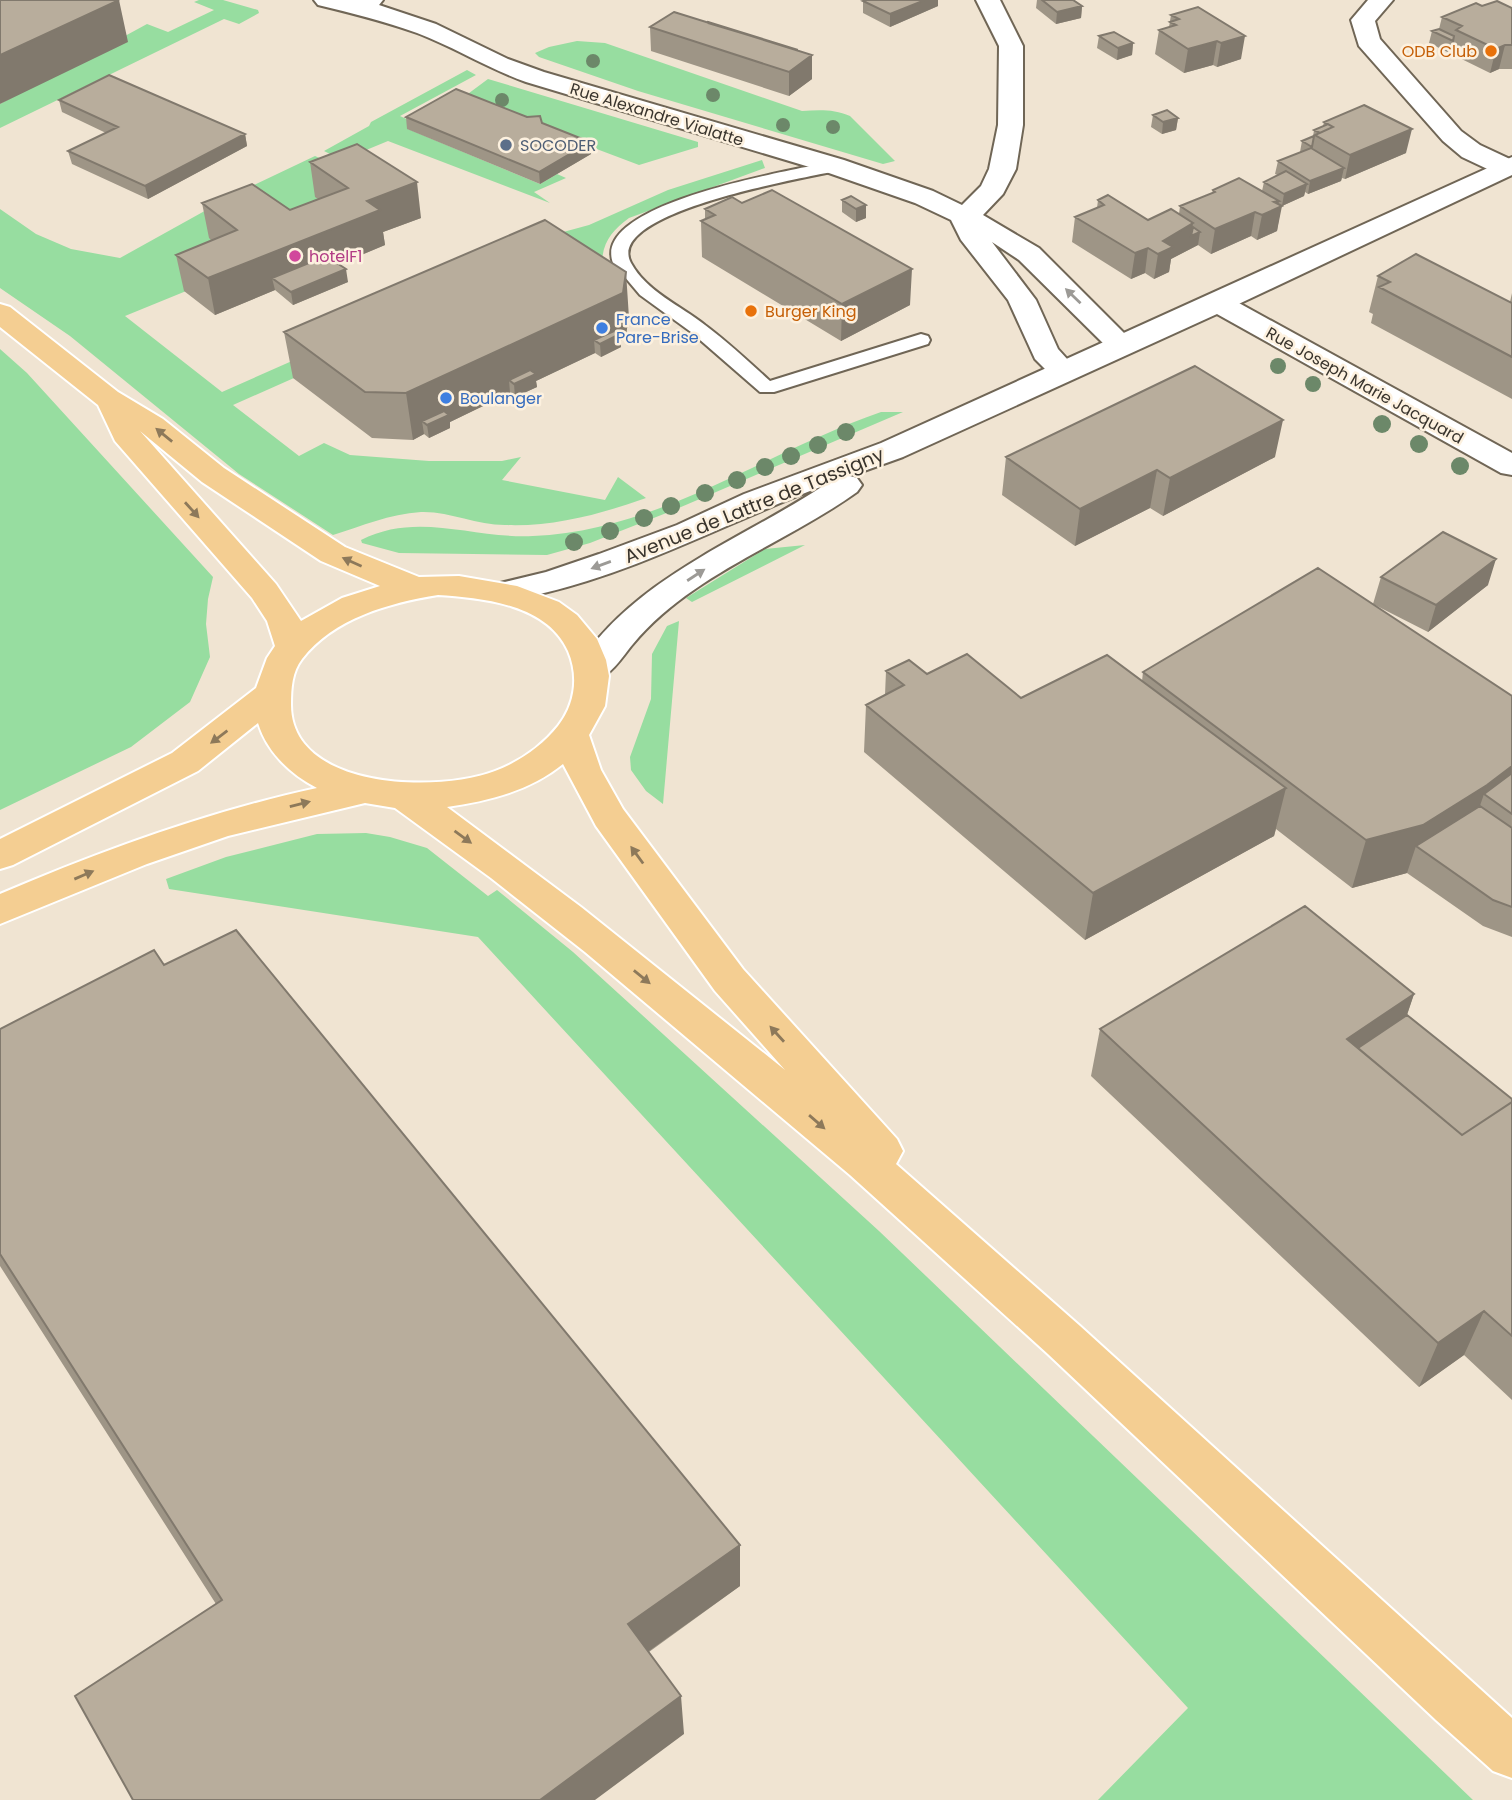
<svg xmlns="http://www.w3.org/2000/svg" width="1512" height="1800" font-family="Poppins,sans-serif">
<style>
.green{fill:#97dda0}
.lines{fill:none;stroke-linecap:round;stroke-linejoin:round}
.lane-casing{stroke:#706656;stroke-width:4}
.street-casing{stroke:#706656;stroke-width:4}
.secondary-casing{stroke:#706656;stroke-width:4}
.primary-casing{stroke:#fff;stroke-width:4}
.lane{fill:#fff;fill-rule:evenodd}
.street{fill:#fff;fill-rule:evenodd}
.secondary{fill:#fff;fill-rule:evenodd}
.primary{fill:#f4ce92;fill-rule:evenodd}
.tree{fill:#6c8869}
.wall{fill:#9e9586}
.shaded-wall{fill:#81796d}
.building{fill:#b8ad9c;stroke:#81796d;stroke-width:2}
.oneway{fill:#9c9a96}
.oneway2{fill:#8d795a}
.food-dot{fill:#e8710a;stroke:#fdf1df;stroke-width:2.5}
.service-dot{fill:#5c6f8a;stroke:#fdf1df;stroke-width:2.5}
.hotel-dot{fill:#d1479c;stroke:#fdf1df;stroke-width:2.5}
.shop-dot{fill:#3f7fe0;stroke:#fdf1df;stroke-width:2.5}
.labels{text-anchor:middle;stroke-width:5;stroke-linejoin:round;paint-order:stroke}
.far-food-label{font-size:16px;fill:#c56008;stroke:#fdf1df;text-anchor:end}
.far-street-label{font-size:16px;fill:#39342d;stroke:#fdf1df}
.far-service-label{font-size:16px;fill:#4e5e75;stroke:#fdf1df;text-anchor:start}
.far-hotel-label{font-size:16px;fill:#b23c85;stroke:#fdf1df;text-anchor:start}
.far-shop-label{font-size:16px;fill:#366cbe;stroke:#fdf1df;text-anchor:start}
.street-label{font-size:19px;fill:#39342d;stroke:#fdf1df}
</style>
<rect width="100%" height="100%" fill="#f0e4d2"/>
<path class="green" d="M199,0H223L258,10L259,13L239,24L224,19L0,128V104L147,24L168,32L214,10L194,2Z
M577,41L605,43L802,111C819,110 834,109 850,116L895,161L883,164L638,91L539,57L535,53L549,47Z
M467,70L476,75L400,116L417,124L408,129L540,184L557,174L566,178L534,192L550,203L388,141L342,160L324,151L369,126L371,122Z
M488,79L698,142V147L639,165L541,128L457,102Z
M315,156L333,164L353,223L125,316L222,392L566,240L556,234L589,225L668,190L762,160L765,168L629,218C613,230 603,241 602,262L548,265L233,405L299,456L324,443L350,455L429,461H502L521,457L502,480L605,500L618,477L646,498C601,514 554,527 505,525C476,525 449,511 421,512C389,514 362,526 333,535L239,474L70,336L0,288V209L36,234L71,249L120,258L237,193Z
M0,349L27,373L213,577L208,599L206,624L210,657L190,702L131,747L0,810Z
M881,412H903L674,510L590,543L547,555L399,553L362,543L361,540C418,511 473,539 533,536C659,531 765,452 881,412Z
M805,545L692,602L686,598L765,549Z
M679,621L663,804L646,791L631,770L630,757L651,699L652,654L667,626Z
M366,833L390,837L427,848L488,896L497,890L573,952L879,1231L1473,1800H1098L1188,1708L478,937L169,889L166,879L226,857L317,834Z"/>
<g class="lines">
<g class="lane-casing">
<path id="lane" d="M835,161L843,166L841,170C810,177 603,211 631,263C646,291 681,306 705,325C728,342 749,362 770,381L921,334L928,336L930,340L928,344L774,392H760L691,332L640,295L613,263C590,202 796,170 835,161Z"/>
</g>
<g class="street-casing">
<path id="street" d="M314,0H383L379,5L436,24L508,59L544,72L844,160L933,191L962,205L981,186L989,169L998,125L999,46L976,0H1000L1023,46V125L1016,169L1003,194L983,215L1039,248L1136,345L1131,351L1121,354L1111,351L1019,260L992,242L1036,300L1058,349L1078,371L1073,377L1063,380L1053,377L1035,359L1008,300L961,240L951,220L915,203L826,172L526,82C489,69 454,47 417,33C384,21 351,13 318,5Z
M1368,0H1393L1375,21L1380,39L1461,131L1480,145L1512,160V175L1498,174L1462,157L1443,141L1359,46L1351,20Z
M1218,294L1228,297L1512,453V475L1501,473L1208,309L1204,303L1208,297Z"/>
</g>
<g class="secondary-casing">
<path id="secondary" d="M1512,157V175L1228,309L903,457L850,476L857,478L862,485L857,492C785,544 691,574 633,644C617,663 607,685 580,678L575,670C632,579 737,542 823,486C730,521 641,570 544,593C527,597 510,604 492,599L487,592L492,585L546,572L599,554L677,525L744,494L881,443Z"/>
</g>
<g class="primary-casing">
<path id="primary" d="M0,304L10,307L118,392L163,419L224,468L345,547L419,577L459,576L517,586L559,602L577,615L597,639L606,660L609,676L605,706L589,735L601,770L623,809L743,969L897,1139L903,1151L896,1164L1080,1326L1512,1718V1778L1493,1771L1436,1720L1048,1354L850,1175L585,952L491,878L395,808L365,803L228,836L147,864L0,924V894C104,850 207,812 317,788C290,774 267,752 258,723L198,771L13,865L0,869V839L172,753L256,688L267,658L275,646L267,621L252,598L115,441L98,405L0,327ZM140,431L202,482L321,561L380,586L342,598L301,621L276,584ZM438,595C483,598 547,604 568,651C579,677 575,704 558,726C542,746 519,762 495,771C438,793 290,790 291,704C291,688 292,672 302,659C334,618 389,603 438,595ZM563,764L596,826L715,991L785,1070L581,907L447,807C488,801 530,791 563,764Z"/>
</g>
<use href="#lane" class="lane"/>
<use href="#street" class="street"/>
<use href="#secondary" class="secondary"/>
<use href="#primary" class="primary"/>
</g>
<g class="tree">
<circle cx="593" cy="61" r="7"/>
<circle cx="713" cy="95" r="7"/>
<circle cx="502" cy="100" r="7"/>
<circle cx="783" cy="125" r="7"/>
<circle cx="833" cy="127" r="7"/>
<circle cx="1278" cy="366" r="8"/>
<circle cx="1313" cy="384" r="8"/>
<circle cx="1382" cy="424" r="9"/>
<circle cx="846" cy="432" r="9"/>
<circle cx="1419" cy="444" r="9"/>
<circle cx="818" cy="445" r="9"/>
<circle cx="791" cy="456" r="9"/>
<circle cx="1460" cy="466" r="9"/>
<circle cx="765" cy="467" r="9"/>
<circle cx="737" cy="480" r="9"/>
<circle cx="705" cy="493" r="9"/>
<circle cx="671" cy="506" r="9"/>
<circle cx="644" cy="518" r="9"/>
<circle cx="610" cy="531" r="9"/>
<circle cx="574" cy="542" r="9"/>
</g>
<path class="wall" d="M1037,0H1073L1082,6L1081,18L1056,24L1036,8Z
M863,1L938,6L890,27L863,13Z
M1482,6L1512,8V69H1499L1490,73L1429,43L1432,31L1439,29L1442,17Z
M1198,7L1241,59L1217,67L1213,65L1184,73L1155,54L1159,30L1169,27L1171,15Z
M650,27L812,55V79L789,96L651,51Z
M1099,36L1133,43L1132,55L1117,60L1097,48Z
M59,100L245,134L247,146L148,199L72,164L68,151L106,133L62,112Z
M1153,115L1178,118L1176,130L1162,134L1151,127Z
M406,117H527L590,142L591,154L540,184L407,129Z
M1324,122L1406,153L1345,179L1342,178L1341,181L1308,194L1305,192L1304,196L1282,206H1281L1277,231L1257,240L1251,236L1211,254L1198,245L1171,259L1169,272L1154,279L1145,273L1131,279L1072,242L1075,217L1097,208L1098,200L1148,220L1179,214L1180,206L1212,193L1213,190L1262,191L1264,182L1278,175L1275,174L1278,161L1300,152L1302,141L1313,137L1314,130L1323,126Z
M310,162L421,218L383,232L385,245L338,265L348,282L293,305L275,290L215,315L184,291L176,255L212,241L209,238L202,203L290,210L318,199L315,197Z
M842,200L866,205V218L856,222L842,212Z
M705,209L910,305L841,341L702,257L701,221L705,219Z
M1378,276L1510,302L1512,293V399L1371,323L1373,314L1369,312Z
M629,318L625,339L620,341L621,347L601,357L595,353L536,381L537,387L515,397L510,393L450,422V428L429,438L424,434L413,440L372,438L293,378L284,332Z
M1006,457H1275L1163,516L1150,508L1075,546L1002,495Z
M1381,577L1488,585L1428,632L1373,604Z
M886,671L927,674L1021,698L1142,681L1143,672L1512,696V937L1483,926L1407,873L1352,888L1276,829L1274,836L1085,940L864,752L866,705L885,695Z
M164,965L740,1545V1586L649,1652L684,1734L216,1604L0,1266V1029Z
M1414,994L1407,1015L1512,1099V1400L1464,1355L1419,1387L1091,1076L1100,1029Z"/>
<path class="shaded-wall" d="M119,0L128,42L0,104V55Z
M925,0H938V6L890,27V14Z
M1082,6L1081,18L1056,24L1057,12Z
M1245,36L1241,59L1217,67L1221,43Z
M1217,41L1213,65L1184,73L1188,49Z
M1133,43L1132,55L1117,60L1118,48Z
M1505,45L1499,69L1490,73L1496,49Z
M812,55V79L789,96V72Z
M1178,118L1176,130L1162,134L1163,122Z
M1412,129L1406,153L1345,179L1350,155Z
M245,134L247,146L148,199L145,186Z
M590,142L591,154L540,184L539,172Z
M1344,168L1341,181L1308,194L1310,181Z
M417,182L421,218L383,232L385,245L284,287L272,278L275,290L215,315L208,278L367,201Z
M1307,184L1304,196L1282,206L1284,194Z
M1279,201L1278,206H1282L1277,231L1257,240L1262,215L1274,202Z
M866,205V218L856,222V209Z
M1255,212L1251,236L1211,254L1215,229Z
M1193,223L1191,236L1200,232L1198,245L1171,259L1169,272L1154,279L1158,254L1163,241Z
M1148,248L1145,273L1131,279L1135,253Z
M346,269L348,282L293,305L291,292Z
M912,269L910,305L841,341L842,304Z
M626,272L629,318L625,339L620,341L621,347L601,357L600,344L594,340L595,353L536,381L537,387L515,397L514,384L509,380L510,393L450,422V428L429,438L427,425L422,421L424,434L413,440L406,393Z
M1283,420L1275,457L1163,516L1170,478Z
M1157,470L1150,508L1075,546L1080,509Z
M1496,559L1488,585L1428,632L1436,605Z
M1512,766V801L1484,794L1471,832L1416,846L1407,873L1352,888L1366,840Z
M1286,788L1274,836L1085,940L1093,893Z
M1414,994L1398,1041L1354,1071L1347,1039Z
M1484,1311L1464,1355L1419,1387L1438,1343Z
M740,1545V1586L632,1663L628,1624Z
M681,1696L684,1734L595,1800H540Z"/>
<path class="building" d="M0,0H119L0,55Z
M867,0H925L890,14L863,1Z
M1042,0H1073L1082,6L1057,12Z
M1497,1L1512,8V45H1505L1496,49L1456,30L1462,26L1442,17L1476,3L1482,6Z
M1198,7L1245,36L1221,43L1217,41L1188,49L1159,30L1176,25L1170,22L1179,19L1171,15Z
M674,12L812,55L789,72L650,27Z
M708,22L798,50L708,23Z
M1439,29L1454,36L1453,41L1432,31Z
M1114,32L1133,43L1118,48L1099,36Z
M109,75L245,134L145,186L68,151L118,127L59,100Z
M456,89L527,117L540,116L542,123L590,142L539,172L406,117Z
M1364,105L1412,129L1350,155L1315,135L1333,127L1324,122Z
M1167,110L1178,118L1163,122L1153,115Z
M1328,124L1333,127L1320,133L1314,130Z
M1314,136L1312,147L1302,141Z
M357,144L417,182L367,201L380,210L208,278L176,255L237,230L202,203L252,184L290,210L348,188L310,162Z
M1311,148L1344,168L1310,181L1278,161Z
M1286,171L1307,184L1284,194L1264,182Z
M1239,178L1279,201L1274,202L1282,206L1262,215L1255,212L1215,229L1180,206L1215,192L1213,190Z
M772,190L912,269L842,304L701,221L715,215L705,209L732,197L742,203Z
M1108,195L1148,220L1171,209L1193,223L1163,241L1173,247L1158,254L1148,248L1135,253L1075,217L1104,205L1098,200Z
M851,196L866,205L856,209L842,200Z
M545,220L626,272L623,293L406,393L365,392L284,332Z
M1193,227L1200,232L1191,236Z
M1416,254L1512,303V357L1379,287L1390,282L1378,276Z
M326,256L346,269L291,292L272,278Z
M614,331L620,334L600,344L594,340Z
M1195,366L1283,420L1170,478L1157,470L1080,509L1006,457Z
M530,370L536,374L514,384L509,380Z
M444,411L449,415L427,425L422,421Z
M1443,532L1496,559L1436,605L1381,577Z
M1318,568L1512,696V766L1487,785L1423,825L1366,840L1143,672Z
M967,654L1021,698L1107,655L1286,788L1093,893L866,705L904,685L886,671L909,660L927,674Z
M1512,773V814L1484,794Z
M1480,806L1512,828V907L1493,900L1416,846Z
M1305,906L1414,994L1347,1039L1462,1135L1512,1102V1336L1484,1311L1438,1343L1100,1029Z
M236,930L740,1545L628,1624L681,1696L540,1800H133L75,1696L222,1600L0,1254V1029L154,950L164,965Z
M1407,1015L1512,1099V1102L1462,1135L1358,1048Z"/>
<defs><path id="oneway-solid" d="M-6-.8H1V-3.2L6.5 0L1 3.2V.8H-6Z" transform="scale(1.75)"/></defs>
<g class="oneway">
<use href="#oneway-solid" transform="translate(1073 296) rotate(-136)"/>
<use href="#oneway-solid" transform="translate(601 565) rotate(160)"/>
<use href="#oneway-solid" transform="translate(696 575) rotate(-33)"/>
</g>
<g class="oneway2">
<use href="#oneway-solid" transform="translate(164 435) rotate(-141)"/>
<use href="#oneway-solid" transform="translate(192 510) rotate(48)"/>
<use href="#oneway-solid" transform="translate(352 562) rotate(-156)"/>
<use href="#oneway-solid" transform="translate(219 737) rotate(143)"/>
<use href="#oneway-solid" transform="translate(300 804) rotate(-14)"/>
<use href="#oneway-solid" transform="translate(463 837) rotate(36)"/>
<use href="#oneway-solid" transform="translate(637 855) rotate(-126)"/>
<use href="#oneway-solid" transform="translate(84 875) rotate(-23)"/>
<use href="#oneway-solid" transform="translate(642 977) rotate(39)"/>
<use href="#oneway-solid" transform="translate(777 1034) rotate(-132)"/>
<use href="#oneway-solid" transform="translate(817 1122) rotate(41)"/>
</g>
<g class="food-dot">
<circle cx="1491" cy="51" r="7"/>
<circle cx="751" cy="311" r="7"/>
</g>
<circle class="service-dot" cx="506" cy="145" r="7"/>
<circle class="hotel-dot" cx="295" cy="256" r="7"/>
<g class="shop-dot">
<circle cx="602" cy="328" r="7"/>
<circle cx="446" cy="398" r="7"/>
</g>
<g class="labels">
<g class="far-food-label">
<text x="1477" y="57">ODB Club</text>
<text x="765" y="317" text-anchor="start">Burger King</text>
</g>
<g class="far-street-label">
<text transform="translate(657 114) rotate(17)" y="6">Rue Alexandre Vialatte</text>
<text transform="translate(1365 385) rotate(29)" y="6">Rue Joseph Marie Jacquard</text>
</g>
<g class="far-service-label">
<text x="520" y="151">SOCODER</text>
</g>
<g class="far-hotel-label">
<text x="309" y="262">hotelF1</text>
</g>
<g class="far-shop-label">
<text x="616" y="325">France<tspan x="616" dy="18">Pare-Brise</tspan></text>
<text x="460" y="404">Boulanger</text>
</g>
<g class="street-label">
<text transform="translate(754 505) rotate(-22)" y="7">Avenue de Lattre de Tassigny</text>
</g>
</g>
</svg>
